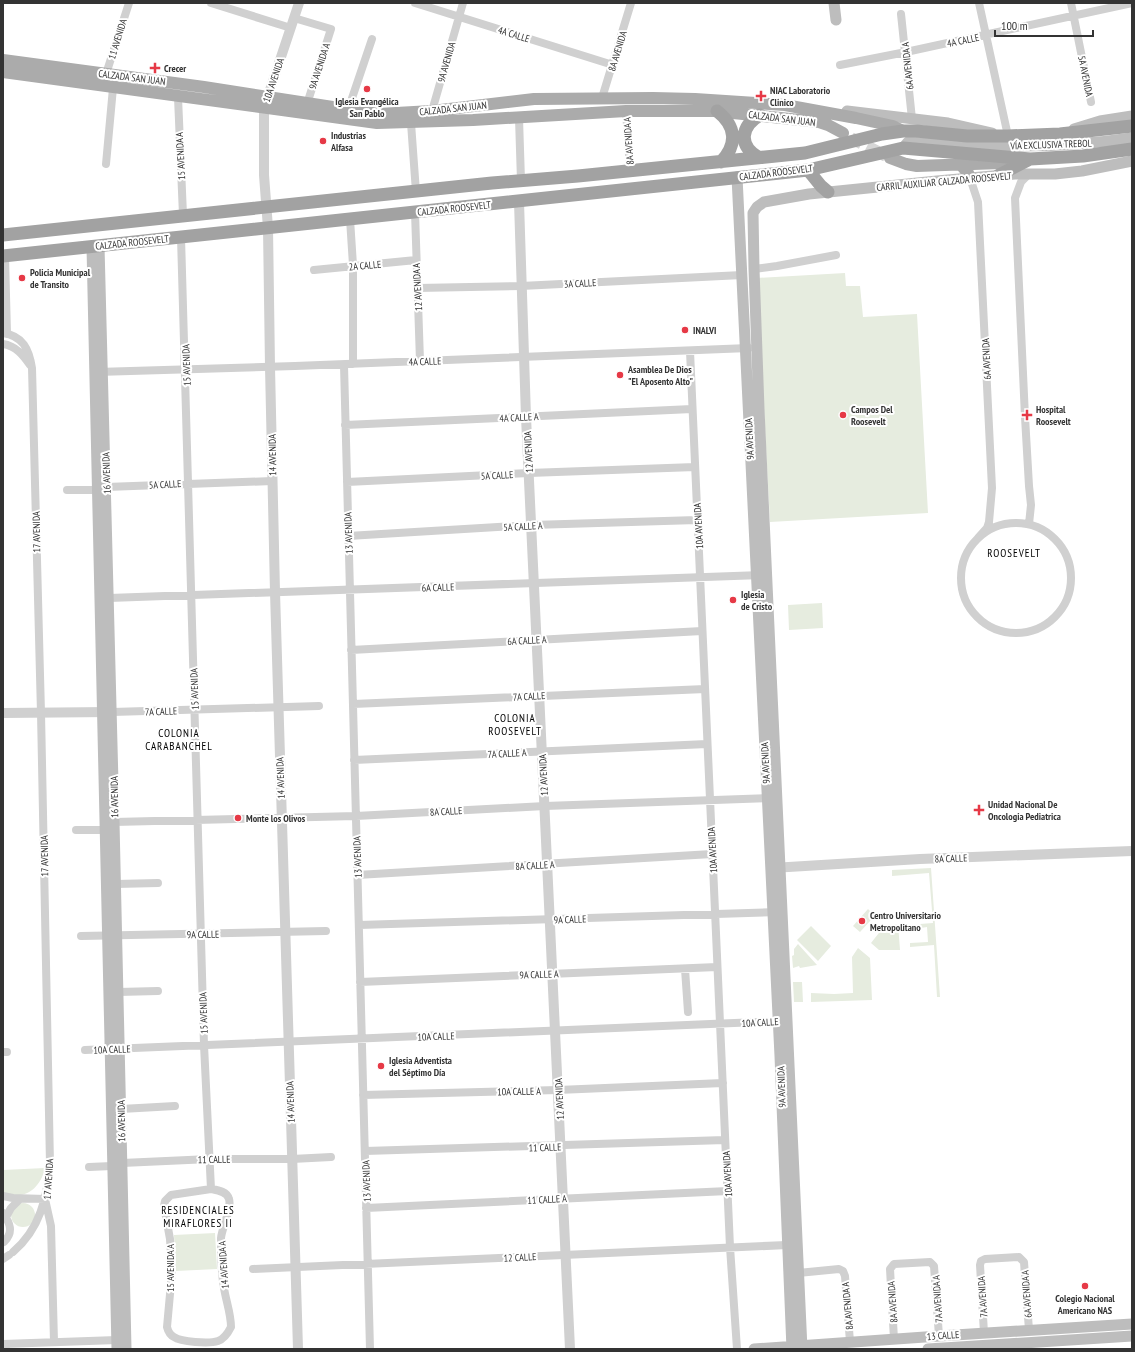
<svg xmlns="http://www.w3.org/2000/svg" width="1135" height="1352" font-family="'PT Sans Narrow',sans-serif">
<style>
.green{fill:#e6ecdf}
.lines{fill:none;stroke-linecap:round;stroke-linejoin:round}
.primary-tunnel{stroke:#d6d6d6;stroke-width:12;stroke-dasharray:12 6;stroke-linecap:butt}
.minor{stroke:#d0d0d0;stroke-width:8}
.tertiary{stroke:#d0d0d0;stroke-width:10}
.secondary{stroke:#bdbdbd;stroke-width:11}
.primary{stroke:#ababab;stroke-width:12}
.trunk{stroke:#a2a2a2;stroke-width:13}
.poi-dot{fill:#e63946;stroke:#fff;stroke-width:1.5}
.labels{text-anchor:middle;stroke-width:4;stroke-linejoin:round;paint-order:stroke}
.street-label{font-size:10px;fill:#333;stroke:#fff}
.poi-label{font-size:10px;font-weight:bold;fill:#333;stroke:#fff;text-anchor:start}
.neighbourhood-label{font-size:11px;letter-spacing:1px;fill:#000;stroke:#fff}
</style>
<rect width="100%" height="100%" fill="#fff"/>
<path class="green" d="M845,273L846,286H860L863,317L917,314L928,513L770,522L757,278Z
M822,603L823,628L789,630L788,605Z
M931,868L940,997H937L934,945L910,947V943L928,942L927,927L921,928L920,924L933,923L929,873L892,876V870Z
M868,909L871,912V920L860,932L853,926Z
M886,924H898L900,950H879L871,943Z
M811,926L831,946L818,961L797,940Z
M798,944L817,965L800,968L799,966L793,968L792,956L794,955V949Z
M858,948L870,958L872,1000L811,1002V993L834,994L853,993L852,957Z
M793,982H802L803,1002H794Z
M45,1168C42,1182 32,1196 16,1195C12,1195 7,1193 3,1193V1170Z
M11 1215a12 12 0 1 1 24 0a12 12 0 1 1-24 0Z
M215,1233L217,1269L176,1271L174,1235Z"/>
<g class="lines">
<path class="primary-tunnel" d="M851,138L886,156"/>
<path class="minor" d="M211,3L291,28
M415,3L613,65
M979,3L1008,136
M1071,3L1091,102
M901,14L912,119
M294,18L331,29L307,104
M840,65L906,52L1132,3
M106,74L129,3
M178,97L183,215
M602,98L631,3
M348,110L372,39
M626,111L630,170
M433,114L432,111L463,3
M519,118L521,181
M411,123L416,192
M106,164L113,88
M1028,175L1021,182L1015,198L1025,417L1029,486L1031,505L1029,524
M970,178L978,202L992,488L989,522L987,528L978,538
M415,212L420,361
M350,219L353,265V364
M181,237L204,1045L211,1189
M5,256L7,334
M754,269L777,266L836,255
M314,270L416,260
M417,288L521,286L742,275
M3,333C23,336 29,349 32,368L41,713L50,1164C47,1198 40,1229 13,1252
M3,344C16,346 23,355 30,365
M690,351L730,1247L737,1349
M344,365L370,1349
M97,372L295,366L749,348
M345,425L692,409
M347,482L529,473L695,467
M106,487L272,481
M67,490H97
M961 578a55 55 0 1 1 110 0a55 55 0 1 1-110 0Z
M348,536L532,525L697,520
M109,598L762,575
M351,650L702,631
M353,704L705,689
M112,712L319,706
M354,760L707,744
M114,822L356,816L545,806L771,798
M76,830H105
M357,875L712,854
M116,884L158,883
M359,925L778,912
M81,936L326,931
M685,969L688,1012
M360,982L717,967
M118,992L158,991
M85,1050L784,1021
M3,1052H7
M363,1095L558,1090L723,1083
M121,1109L175,1106
M365,1151L725,1140
M122,1163L210,1159H292L331,1157
M89,1167L112,1166
M211,1189C217,1190 227,1191 229,1199C232,1209 222,1227 221,1238C221,1254 221,1272 224,1288C226,1301 231,1314 231,1327C228,1333 224,1339 218,1341C209,1344 181,1342 174,1337C170,1335 168,1331 167,1327L172,1272L170,1239L164,1206L165,1201L171,1195Z
M3,1196L13,1198L45,1199
M45,1199L51,1226L54,1342
M366,1208L728,1191
M3,1213C10,1223 14,1232 4,1242
M6,1217L11,1208L20,1199
M3,1259L9,1255
M253,1269L787,1245
M798,1273L839,1269L843,1271L845,1276L850,1342
M984,1333L980,1265L981,1261L985,1259L1019,1257L1024,1262L1029,1330
M894,1339L890,1269L894,1264L930,1262L934,1266L939,1336
M3,1344L117,1340"/>
<path class="tertiary" d="M519,202L526,417L570,1349
M3,713L111,712
M772,868L920,859L1132,851
M3,1345L5,1349
M298,1349L275,592L270,367L268,228L264,175V108L299,3"/>
<path class="secondary" d="M834,3L836,20
M847,111L948,123L992,133
M1074,129L1100,121L1132,116
M903,148L908,142C983,147 1058,149 1132,138
M737,177L780,1056L792,1349
M99,246L114,822L126,1349
M92,247L117,1349
M754,1349L939,1336L1132,1324
M802,1349L759,409L754,269L753,213L757,207L764,202L809,194L937,181L1015,174H1055L1082,171L1132,161
M928,1349L1132,1336"/>
<path class="primary" d="M3,60L204,87L378,114L432,111L534,99L653,98L695,99L785,105L856,118L893,126L903,131
M3,72L377,123L473,120L626,111H714L819,122L828,125L843,133
M890,158L906,164L917,166L1001,163L1019,161
M961,165L968,173L970,178"/>
<path class="trunk" d="M717,111C736,126 738,144 721,162
M758,157C738,145 741,126 760,115
M808,170L821,186L828,192
M999,175L1030,159
M3,235L492,183L578,176L805,153L882,134L903,131H916L967,136H1008L1060,134L1132,126
M3,256L808,170L903,148L1030,159L1083,156L1132,149"/>
</g>
<g class="poi-dot">
<path d="M153 62h4v4h4v4h-4v4h-4v-4h-4v-4h4z"/>
<circle cx="367" cy="89" r="4"/>
<path d="M759 90h4v4h4v4h-4v4h-4v-4h-4v-4h4z"/>
<circle cx="323" cy="141" r="4"/>
<circle cx="22" cy="278" r="4"/>
<circle cx="685" cy="330" r="4"/>
<circle cx="620" cy="375" r="4"/>
<circle cx="843" cy="415" r="4"/>
<path d="M1025 409h4v4h4v4h-4v4h-4v-4h-4v-4h4z"/>
<circle cx="733" cy="600" r="4"/>
<path d="M977 804h4v4h4v4h-4v4h-4v-4h-4v-4h4z"/>
<circle cx="238" cy="818" r="4"/>
<circle cx="862" cy="921" r="4"/>
<circle cx="381" cy="1066" r="4"/>
<circle cx="1085" cy="1286" r="4"/>
</g>
<g class="labels">
<g class="street-label">
<text transform="translate(514 34) rotate(17)" y="4">4A CALLE</text>
<text transform="translate(117 39) rotate(-73)" y="4">11 AVENIDA</text>
<text transform="translate(963 40) rotate(-12)" y="4">4A CALLE</text>
<text transform="translate(617 51) rotate(-73)" y="4">8A AVENIDA</text>
<text transform="translate(446 62) rotate(-74)" y="4">9A AVENIDA</text>
<text transform="translate(319 66) rotate(-72)" y="4">9A AVENIDA A</text>
<text transform="translate(907 66) rotate(-96)" y="4">6A AVENIDA A</text>
<text transform="translate(1086 76) rotate(79)" y="4">5A AVENIDA</text>
<text transform="translate(132 77) rotate(7)" y="4">CALZADA SAN JUAN</text>
<text transform="translate(273 80) rotate(-71)" y="4">10A AVENIDA</text>
<text transform="translate(453 108) rotate(-6)" y="4">CALZADA SAN JUAN</text>
<text transform="translate(782 118) rotate(7)" y="4">CALZADA SAN JUAN</text>
<text transform="translate(628 141) rotate(-94)" y="4">8A AVENIDA A</text>
<text transform="translate(1051 144) rotate(-2)" y="4">VÍA EXCLUSIVA TREBOL</text>
<text transform="translate(180 156) rotate(-93)" y="4">15 AVENIDA A</text>
<text transform="translate(776 172) rotate(-7)" y="4">CALZADA ROOSEVELT</text>
<text transform="translate(944 181) rotate(-5)" y="4">CARRIL AUXILIAR CALZADA ROOSEVELT</text>
<text transform="translate(454 208) rotate(-6)" y="4">CALZADA ROOSEVELT</text>
<text transform="translate(132 242) rotate(-6)" y="4">CALZADA ROOSEVELT</text>
<text transform="translate(365 265) rotate(-5)" y="4">2A CALLE</text>
<text transform="translate(580 283) rotate(-3)" y="4">3A CALLE</text>
<text transform="translate(417 287) rotate(-93)" y="4">12 AVENIDA A</text>
<text transform="translate(986 359) rotate(-93)" y="4">6A AVENIDA</text>
<text transform="translate(425 361) rotate(-2)" y="4">4A CALLE</text>
<text transform="translate(186 365) rotate(-92)" y="4">15 AVENIDA</text>
<text transform="translate(519 417) rotate(-3)" y="4">4A CALLE A</text>
<text transform="translate(749 439) rotate(-93)" y="4">9A AVENIDA</text>
<text transform="translate(528 452) rotate(-93)" y="4">12 AVENIDA</text>
<text transform="translate(272 455) rotate(-91)" y="4">14 AVENIDA</text>
<text transform="translate(106 473) rotate(-92)" y="4">16 AVENIDA</text>
<text transform="translate(497 475) rotate(-3)" y="4">5A CALLE</text>
<text transform="translate(165 484) rotate(-3)" y="4">5A CALLE</text>
<text transform="translate(523 526) rotate(-3)" y="4">5A CALLE A</text>
<text transform="translate(698 526) rotate(-93)" y="4">10A AVENIDA</text>
<text transform="translate(36 532) rotate(-91)" y="4">17 AVENIDA</text>
<text transform="translate(348 533) rotate(-92)" y="4">13 AVENIDA</text>
<text transform="translate(438 587) rotate(-2)" y="4">6A CALLE</text>
<text transform="translate(527 640) rotate(-3)" y="4">6A CALLE A</text>
<text transform="translate(194 689) rotate(-92)" y="4">15 AVENIDA</text>
<text transform="translate(529 696) rotate(-3)" y="4">7A CALLE</text>
<text transform="translate(161 711) rotate(-2)" y="4">7A CALLE</text>
<text transform="translate(507 753) rotate(-3)" y="4">7A CALLE A</text>
<text transform="translate(765 763) rotate(-93)" y="4">9A AVENIDA</text>
<text transform="translate(543 775) rotate(-93)" y="4">12 AVENIDA</text>
<text transform="translate(280 778) rotate(-92)" y="4">14 AVENIDA</text>
<text transform="translate(114 797) rotate(-91)" y="4">16 AVENIDA</text>
<text transform="translate(446 811) rotate(-3)" y="4">8A CALLE</text>
<text transform="translate(712 850) rotate(-93)" y="4">10A AVENIDA</text>
<text transform="translate(44 856) rotate(-91)" y="4">17 AVENIDA</text>
<text transform="translate(357 857) rotate(-92)" y="4">13 AVENIDA</text>
<text transform="translate(951 858) rotate(-2)" y="4">8A CALLE</text>
<text transform="translate(535 865) rotate(-3)" y="4">8A CALLE A</text>
<text transform="translate(570 919) rotate(-2)" y="4">9A CALLE</text>
<text transform="translate(203 934) rotate(-1)" y="4">9A CALLE</text>
<text transform="translate(539 974) rotate(-2)" y="4">9A CALLE A</text>
<text transform="translate(203 1013) rotate(-92)" y="4">15 AVENIDA</text>
<text transform="translate(760 1022) rotate(-3)" y="4">10A CALLE</text>
<text transform="translate(436 1036) rotate(-2)" y="4">10A CALLE</text>
<text transform="translate(112 1049) rotate(-2)" y="4">10A CALLE</text>
<text transform="translate(781 1087) rotate(-92)" y="4">9A AVENIDA</text>
<text transform="translate(519 1091) rotate(-1)" y="4">10A CALLE A</text>
<text transform="translate(559 1099) rotate(-93)" y="4">12 AVENIDA</text>
<text transform="translate(290 1102) rotate(-92)" y="4">14 AVENIDA</text>
<text transform="translate(121 1121) rotate(-91)" y="4">16 AVENIDA</text>
<text transform="translate(545 1147) rotate(-2)" y="4">11 CALLE</text>
<text transform="translate(214 1159) rotate(-1)" y="4">11 CALLE</text>
<text transform="translate(727 1174) rotate(-93)" y="4">10A AVENIDA</text>
<text transform="translate(48 1179) rotate(-86)" y="4">17 AVENIDA</text>
<text transform="translate(366 1181) rotate(-92)" y="4">13 AVENIDA</text>
<text transform="translate(547 1199) rotate(-3)" y="4">11 CALLE A</text>
<text transform="translate(520 1257) rotate(-3)" y="4">12 CALLE</text>
<text transform="translate(223 1265) rotate(-94)" y="4">14 AVENIDA A</text>
<text transform="translate(170 1268) rotate(-90)" y="4">15 AVENIDA A</text>
<text transform="translate(1026 1294) rotate(-94)" y="4">6A AVENIDA A</text>
<text transform="translate(982 1297) rotate(-94)" y="4">7A AVENIDA</text>
<text transform="translate(937 1299) rotate(-94)" y="4">7A AVENIDA A</text>
<text transform="translate(892 1302) rotate(-94)" y="4">8A AVENIDA</text>
<text transform="translate(847 1306) rotate(-95)" y="4">8A AVENIDA A</text>
<text transform="translate(943 1335) rotate(-4)" y="4">13 CALLE</text>
</g>
<g class="poi-label">
<text x="164" y="72">Crecer</text>
<text x="770" y="94">NIAC Laboratorio<tspan x="770" dy="12">Clinico</tspan></text>
<text x="367" y="105" text-anchor="middle">Iglesia Evangélica<tspan x="367" dy="12">San Pablo</tspan></text>
<text x="331" y="139">Industrias<tspan x="331" dy="12">Alfasa</tspan></text>
<text x="30" y="276">Policia Municipal<tspan x="30" dy="12">de Transito</tspan></text>
<text x="693" y="334">INALVI</text>
<text x="628" y="373">Asamblea De Dios<tspan x="628" dy="12">"El Aposento Alto"</tspan></text>
<text x="851" y="413">Campos Del<tspan x="851" dy="12">Roosevelt</tspan></text>
<text x="1036" y="413">Hospital<tspan x="1036" dy="12">Roosevelt</tspan></text>
<text x="741" y="598">Iglesia<tspan x="741" dy="12">de Cristo</tspan></text>
<text x="988" y="808">Unidad Nacional De<tspan x="988" dy="12">Oncologia Pediatrica</tspan></text>
<text x="246" y="822">Monte los Olivos</text>
<text x="870" y="919">Centro Universitario<tspan x="870" dy="12">Metropolitano</tspan></text>
<text x="389" y="1064">Iglesia Adventista<tspan x="389" dy="12">del Séptimo Día</tspan></text>
<text x="1085" y="1302" text-anchor="middle">Colegio Nacional<tspan x="1085" dy="12">Americano NAS</tspan></text>
</g>
<g class="neighbourhood-label">
<text x="1014" y="557">ROOSEVELT</text>
<text x="515" y="722">COLONIA<tspan x="515" dy="13">ROOSEVELT</tspan></text>
<text x="179" y="737">COLONIA<tspan x="179" dy="13">CARABANCHEL</tspan></text>
<text x="198" y="1214">RESIDENCIALES<tspan x="198" dy="13">MIRAFLORES II</tspan></text>
</g>
</g>
<rect width="1135" height="1352" fill="none" stroke="#333333" stroke-width="8"/>
<path d="M995 30v6h98v-6" fill="none" stroke="#333333" stroke-width="2"/>
<text x="1001" y="30" font-size="12" fill="#333333" stroke="#ffffff" stroke-width="3" paint-order="stroke">100 m</text>
</svg>
